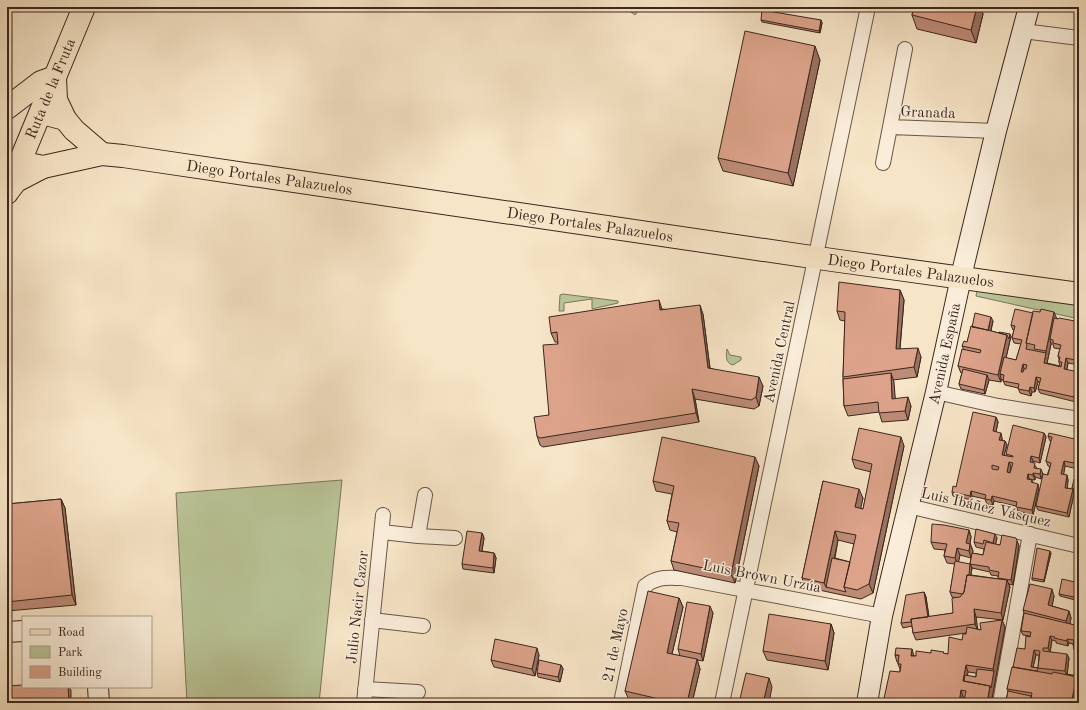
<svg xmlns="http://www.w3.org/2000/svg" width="1086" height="710" font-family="'Old Standard TT',serif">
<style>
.green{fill:#bac598;stroke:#7b765a}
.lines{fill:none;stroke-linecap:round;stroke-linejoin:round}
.street-casing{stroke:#6b5648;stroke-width:16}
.secondary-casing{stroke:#3c261d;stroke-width:22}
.primary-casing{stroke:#3c261d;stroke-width:24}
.highway-casing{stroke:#3c261d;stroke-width:24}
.street{stroke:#faeedb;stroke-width:14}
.secondary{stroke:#faeedb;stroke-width:20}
.primary{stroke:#f7e5c7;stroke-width:22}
.highway{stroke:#f7e5c7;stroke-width:22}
.wall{fill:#bd8c77;stroke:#3c261d;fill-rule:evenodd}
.shaded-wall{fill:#9a7261;stroke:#3c261d}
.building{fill:#dca38a;stroke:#3c261d;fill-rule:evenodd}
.labels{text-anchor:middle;stroke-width:3;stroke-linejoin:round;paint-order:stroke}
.street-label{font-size:15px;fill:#3c261d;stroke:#faeedb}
</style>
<rect width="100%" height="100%" fill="#f7e5c7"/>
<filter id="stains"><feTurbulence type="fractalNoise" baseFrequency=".005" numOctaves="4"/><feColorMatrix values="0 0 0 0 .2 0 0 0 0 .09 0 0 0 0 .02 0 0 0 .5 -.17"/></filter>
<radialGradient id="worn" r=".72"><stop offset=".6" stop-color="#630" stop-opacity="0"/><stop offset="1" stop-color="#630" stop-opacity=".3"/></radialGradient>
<path class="green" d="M624,7H641L635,15Z
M977,290L1079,304V319L976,296Z
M563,294L618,301V303L592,309V299L564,303V311H559L560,295Z
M727,349L730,355L741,357V360L733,365C725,363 726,355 727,349Z
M342,480L319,703H187L176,493Z"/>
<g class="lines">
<g class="street-casing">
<path id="street" d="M1023,31L1079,38
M905,49L890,127L996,131
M883,163L890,127
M936,392L998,406L1079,419
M908,506L1079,546
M382,532L418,536L455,538
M418,536L425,495
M372,620L423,626
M365,689L418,692
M364,703L383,515
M621,703L645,586C658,576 667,578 682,578L882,616
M722,703L868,7
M1000,703L1030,534"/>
</g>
<g class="secondary-casing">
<g id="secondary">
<path d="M7,632L23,631"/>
<path d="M98,687L99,703"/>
<path id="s1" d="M867,703L882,616L891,578L936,392L964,264L996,131L1029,7"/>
</g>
</g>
<g class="primary-casing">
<g id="primary">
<path d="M46,114L65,119L74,130L102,154"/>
<path id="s2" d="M24,163L43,167L102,154L123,156L832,260L1079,294"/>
</g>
</g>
<g class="highway-casing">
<g id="highway">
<path d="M55,78L56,100L65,119"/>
<path d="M7,108L41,82L55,77"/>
<path d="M9,190L16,181L43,167"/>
<path id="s3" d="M7,193L84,7"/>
</g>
</g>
<use href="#street" class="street"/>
<use href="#secondary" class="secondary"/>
<use href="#primary" class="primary"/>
<use href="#highway" class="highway"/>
</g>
<path class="wall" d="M914,7H980L983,14L976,43L917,29L912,15Z
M761,20H821L822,23L820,33L762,22Z
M820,60L793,186L723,171L718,158Z
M900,290L904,300L900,349L921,357L917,377L893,380L895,399L911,406L908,420L882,422L879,412L848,416L844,406L843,377L845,321L840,320L837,311Z
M662,309L703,314L710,368L763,386L759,406L754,409L695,399L699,422L543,447L540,445L537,436L549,415L558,344V342H555L551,333Z
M1057,319L1079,323V365L1068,363L1067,369L1076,402L1040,393L1038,389L1040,382H1038L1035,392H1032L1031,396L1020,393L1018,388L1005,385L1003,380L1001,379V382L989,380L985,394L961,389L959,384L962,373H961L958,366L964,350L962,346L967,342L972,327L993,321L991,331L1011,336L1006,358L1016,360L1021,344L1014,343L1012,338L1014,330H1013L1011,325ZM1051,344H1053L1054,348L1060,349L1058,356L1059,359V362L1060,366L1047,363Z
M996,417L998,422L996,432L1002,438V440L1005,441L1007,445L1004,455L1007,456L1006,454L1044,433L1046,437L1040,463L1033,461V463L1037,468L1043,474L1041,479L1035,477V480L1029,479L1032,480L1033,482L1039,488L1033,515L1018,511L1016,506L994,501L993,505L987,504L985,499L972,496V500L953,496L952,492L956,487Z
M1048,436L1079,440V492L1073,490L1074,494L1069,517L1038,510L1036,506L1050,467L1048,466L1046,461L1051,441H1050ZM1065,466L1078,469L1076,480L1072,488V489L1067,488L1068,480L1067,475H1063Z
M904,446L873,593L861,599L805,587L802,578L823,481L863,498L860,508L863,509L871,472L855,468L852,459ZM838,540L854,544L850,562L835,558Z
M759,466L735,583L674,570L671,561L677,532L670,530L667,521L672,494L656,491L653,481Z
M61,499L65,508L76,605L7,611V504Z
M969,530L971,537L970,543L973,551L972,553L983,555L984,549L976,547L974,542L997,538L995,544L1000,545L1017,541L1019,546L1013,585L1009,584L1010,587L1003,620L976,617L977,629L981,630L1002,620L1005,627L991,703H879L884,700L900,672V669L898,664V662H897L895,655L916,656L931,653L948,654L962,640L966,634V633L916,640L913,633L912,626L903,628L901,623L924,592L926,597L929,617L953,613L957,598L952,597L950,592L955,564L947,563L944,556L945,550L934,549L931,542ZM960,555L971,558L970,564L972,568L990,572L991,575L998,576L999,579L971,575L972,568L958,562ZM968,672L976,673V677L967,676ZM963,697L965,698L964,701H963Z
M482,533L484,538L482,551L494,553L496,558L494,573L463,569L462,564Z
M1051,553L1044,582L1032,580V578Z
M1079,583V601L1060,596L1059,594Z
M1054,596L1052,606L1069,611L1071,618L1070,624L1079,626V651L1074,650L1073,644L1069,643L1068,646L1056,643V641L1052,640L1050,652L1069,658L1067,674L1075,703L1006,701L1008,691L1007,689L1013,667L1025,649L1030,636L1023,635L1021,631L1024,613L1023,610ZM1036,655H1039L1038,668L1033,667Z
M679,598L683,607L672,654L680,656L678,649L713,613L703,661L697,660L700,669L692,703H639L629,700L625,691Z
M831,624L834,633L828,670L767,660L763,651Z
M539,655L535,676L494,667L491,660Z
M561,665L563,669L560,682L538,677L537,673Z"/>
<path class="shaded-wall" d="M977,7H980L983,14L976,43L971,30Z
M821,20L822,23L820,33L819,31Z
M815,46L820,60L793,186L788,173Z
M900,290L904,300L899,358L896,349Z
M659,300L662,309L663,319L660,310Z
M700,305L703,314L711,377L708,368Z
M1054,312L1057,319L1050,339L1051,344L1046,368L1044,363L1046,353V351Z
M991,317L993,321L989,337L988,332Z
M1010,334L1011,336L1002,375L1000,374L1001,379V382L998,375L1007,335Z
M1077,347L1079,352L1078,357L1076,353Z
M918,348L921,357L917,377L914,367Z
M1066,358L1068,363L1066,373L1064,369Z
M1023,364L1024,369L1023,376L1021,372Z
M891,373L894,382L896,409L892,399Z
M1079,374V386L1076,402L1074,397Z
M987,375L989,380L985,394L984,390Z
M759,377L763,386L759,406L756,397Z
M1036,377L1038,382L1035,392L1034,388Z
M1030,387L1032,392L1031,396L1029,391Z
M692,389L695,399L699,422L696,413Z
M908,397L911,406L908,420L905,411Z
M996,417L998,422L995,436L993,431Z
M1001,433L1002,438L1001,444L999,440Z
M1044,433L1046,437L1040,463L1039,458Z
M901,437L904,446L873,593L869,584Z
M1005,441L1007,445L1003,459L1002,455Z
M1031,456L1033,461L1032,467L1030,462Z
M755,457L759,466L735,583L731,574Z
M1064,461L1065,466L1063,479L1061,474Z
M1009,462L1011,467L1009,477L1007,472Z
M1041,469L1043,474L1041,479L1040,474Z
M1033,473L1035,477V480L1033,475Z
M1028,474L1029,479L1028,483L1027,479Z
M1067,475L1068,480L1067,492L1065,488Z
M1038,484L1039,488L1033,515L1032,510Z
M859,489L863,498L859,517L855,507Z
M1073,489L1074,494L1069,517L1067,513Z
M971,491L972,496V500L970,496Z
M992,496L994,501L993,505L991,500Z
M61,499L65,508L76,605L72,595Z
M969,530L971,537L969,550L966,543Z
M835,531L838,540L828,588L826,587L824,583Z
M482,533L484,538L481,556L479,551Z
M995,534L997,538L995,547L993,543Z
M1017,541L1019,546L1013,585L1011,580Z
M970,544L973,551L971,558L969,551Z
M957,548L960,555L958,565L955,558Z
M1050,551L1051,553L1044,582V580Z
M494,553L496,558L494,573L493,568Z
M970,564L972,568L967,599L965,595Z
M1007,580L1010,587L1003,620L1001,613Z
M1052,589L1054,596L1051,612L1048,605Z
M924,592L926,597L930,624L928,619Z
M679,598L683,607L670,662L667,653Z
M710,606L713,613L703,661L701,654Z
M974,609L976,617L978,631L975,624Z
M1069,611L1071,618L1069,628L1066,621Z
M1002,620L1005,627L993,693L991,703H987L990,686L994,671L993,669Z
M831,624L834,633L828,670L825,661Z
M1050,636L1052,640L1050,653L1048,648Z
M1067,639L1069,643L1068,646L1067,641Z
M537,648L539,655L535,676L532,669Z
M912,649L914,656H911Z
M1034,650L1036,655L1032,671L1031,667Z
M1067,654L1069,658L1067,676L1065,671Z
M697,659L700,669L692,703H687Z
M561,665L563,669L560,682L558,677Z
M966,665L968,672L966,684L963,681Z
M1077,677L1079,681V687L1075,703H1071Z
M769,678L772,687L769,703H763Z
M68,687H69L71,690V703H69Z
M961,690L963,697L962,703H959Z"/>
<path class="building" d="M914,7H977L971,30L912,15Z
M762,10L821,20L819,31L761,20Z
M745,31L815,46L788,173L718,158Z
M839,282L900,290L896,349L918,348L914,367L843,377L845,312L837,311Z
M659,300L660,310L700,305L708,368L759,377L756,397L751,400L692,389L696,413L540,438L537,436L534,417L549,415L543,345L558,344L557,332L551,333L549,317Z
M1015,309L1033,313L1026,343L1027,345L1026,349L1046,353L1044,363L1061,367L1062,362H1059L1060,357L1058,356L1061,345L1053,343V340L1050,339L1054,318L1058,319L1059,318L1075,321L1074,323H1079V347H1077L1076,353H1079V361L1066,358L1064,369L1079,372L1074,397L1038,389L1041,378L1036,377L1034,388L1030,387L1029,391L1018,389L1019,384L1003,381L1004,375L1000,374L1004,357L1016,360L1022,340L1012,338L1015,326L1011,325ZM1023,364L1027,365L1026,369H1024L1023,372H1021Z
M1041,309L1054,312L1046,351L1034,349L1035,345L1026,343L1033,311L1040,312Z
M975,313L991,317L988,330L972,327Z
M971,326L1007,335L998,375L958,366L962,349L980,353L981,350L962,346L964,341L967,342Z
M999,332L1010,334L1009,339L1007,335L999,333Z
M963,369L987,375L984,390L959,384Z
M891,373L892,399L908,397L905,411L879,413L878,402L844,406L843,379Z
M973,412L996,417L993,431L1001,433L999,440L1005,441L1002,455L1013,457V456L1006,454L1013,425L1044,433L1039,458L1031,456L1030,462L1035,463L1034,468L1041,469L1040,474L1033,473V475L1028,474L1027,479L1032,480L1031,482L1038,484L1032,510L1016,507L1017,502L992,496L991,500L985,499L986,495L971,491L970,496L952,492L953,486L956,487ZM1009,462L1013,463L1010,473L1007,472ZM992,465L999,467L998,470L992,469Z
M859,428L901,437L869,584L857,590L844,587L856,535L835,531L824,583L802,578L823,481L859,489L855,507L863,509L872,464L852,459Z
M1049,433L1079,440V464L1064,461L1061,474L1067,475L1065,488L1073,489L1067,513L1036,506L1043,474L1048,475L1051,463L1046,461L1052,437L1048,436Z
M662,437L755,457L731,574L671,561L679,523L667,521L674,486L653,481Z
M1079,468L1078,487L1079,490L1072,488L1074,479L1076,480Z
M61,499L72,595L7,602V504Z
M932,524L944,525L969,530L966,543L970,544L969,551L957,548L955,558L944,556L947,544L931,542Z
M976,529L995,534L993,543L984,540L983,544L974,542Z
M467,531L482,533L479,551L494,553L493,568L462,564Z
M1002,535L1016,538L1017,541L1011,580L998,578L999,572L989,570V567L970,564L972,553L983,555L986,542L1000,545Z
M1037,548L1050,551L1044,580L1032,578Z
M832,558L850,562L844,587L846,592L826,587Z
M955,561L970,564L969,575H967L964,592L963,594L950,592Z
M967,575L1007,580L1001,613L974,609L975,624L913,633L911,619L953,613L952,598L960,597L964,592Z
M1062,579L1079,583V598L1059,594Z
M1030,584L1052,589L1048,605L1069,611L1066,621L1023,610Z
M648,591L679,598L667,653L697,659L687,703H676L625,691Z
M924,592L928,617L911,619V622L901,623L906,595Z
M687,602L710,606L701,654L678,649Z
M1024,613L1079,626V646L1073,645L1074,640L1067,639V641L1054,638L1055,637L1050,636L1048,648H1043V651L1067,654L1065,671L1038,668L1037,671L1013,667L1017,648L1025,649L1026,636L1030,637L1031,632L1021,631ZM1034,650L1040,651L1038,668L1031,667Z
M769,614L831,624L825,661L763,651Z
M1002,620L993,669L966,665L963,681L990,686L987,703H961L962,701H964L966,691L961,690L959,703H883L890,671L900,672L901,664H898L899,655H895L896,648L912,649L911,656H916V651L931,653V650L944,652L943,653L948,654L949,637L962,640L963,634H966L967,627L981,630L980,623Z
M495,639L537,648L532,669L491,660Z
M539,660L561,665L558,677L537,673Z
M1012,667L1052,674L1053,672L1077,677L1071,703H1030L1032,693L1007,689Z
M977,669L994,671L991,688L990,686L964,681L965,675L976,677Z
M746,673L769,678L763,703H739Z
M1066,674L1079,676V681L1077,677Z
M23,685V687H68L69,703H8L7,686Z
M1008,691L1031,696L1030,703H1018L1006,701Z
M880,699L884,700L883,703H879Z
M625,701L633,703H625Z
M1005,701L1018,703H1004Z"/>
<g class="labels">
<g class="street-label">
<text dy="5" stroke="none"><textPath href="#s3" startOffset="113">Ruta de la Fruta</textPath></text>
<text transform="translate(928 112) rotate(2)" y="5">Granada</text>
<text dy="5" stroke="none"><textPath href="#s2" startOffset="249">Diego Portales Palazuelos</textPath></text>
<text dy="5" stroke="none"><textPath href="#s2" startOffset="573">Diego Portales Palazuelos</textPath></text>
<text dy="5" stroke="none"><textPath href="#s2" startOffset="897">Diego Portales Palazuelos</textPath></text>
<text transform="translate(779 352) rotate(-78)" y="5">Avenida Central</text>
<text dy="5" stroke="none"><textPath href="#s1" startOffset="358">Avenida España</textPath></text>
<text transform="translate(986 507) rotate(13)" y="5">Luis Ibáñez Vásquez</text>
<text transform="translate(762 576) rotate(11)" y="5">Luis Brown Urzúa</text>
<text transform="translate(357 607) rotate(-84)" y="5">Julio Nacir Cazor</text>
<text transform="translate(615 645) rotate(-78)" y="5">21 de Mayo</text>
</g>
</g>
<rect width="1086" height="710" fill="none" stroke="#f7e5c7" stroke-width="24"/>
<rect x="8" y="8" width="1070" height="694" fill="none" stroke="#3c261d" stroke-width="2"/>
<rect x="12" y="12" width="1062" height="686" fill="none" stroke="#3c261d"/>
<rect x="22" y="616" width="130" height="72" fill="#faeedb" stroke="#ae9e8f"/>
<rect x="30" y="629" width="20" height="6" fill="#f7e5c7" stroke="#ae9e8f"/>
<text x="58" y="636" font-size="12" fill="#3c261d">Road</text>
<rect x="30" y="646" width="20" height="12" fill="#bac598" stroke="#ae9e8f"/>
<text x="58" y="656" font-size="12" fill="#3c261d">Park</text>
<rect x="30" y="666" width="20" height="12" fill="#dca38a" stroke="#ae9e8f"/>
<text x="58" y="676" font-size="12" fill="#3c261d">Building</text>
<rect width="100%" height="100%" filter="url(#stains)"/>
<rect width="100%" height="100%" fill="url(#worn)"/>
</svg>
